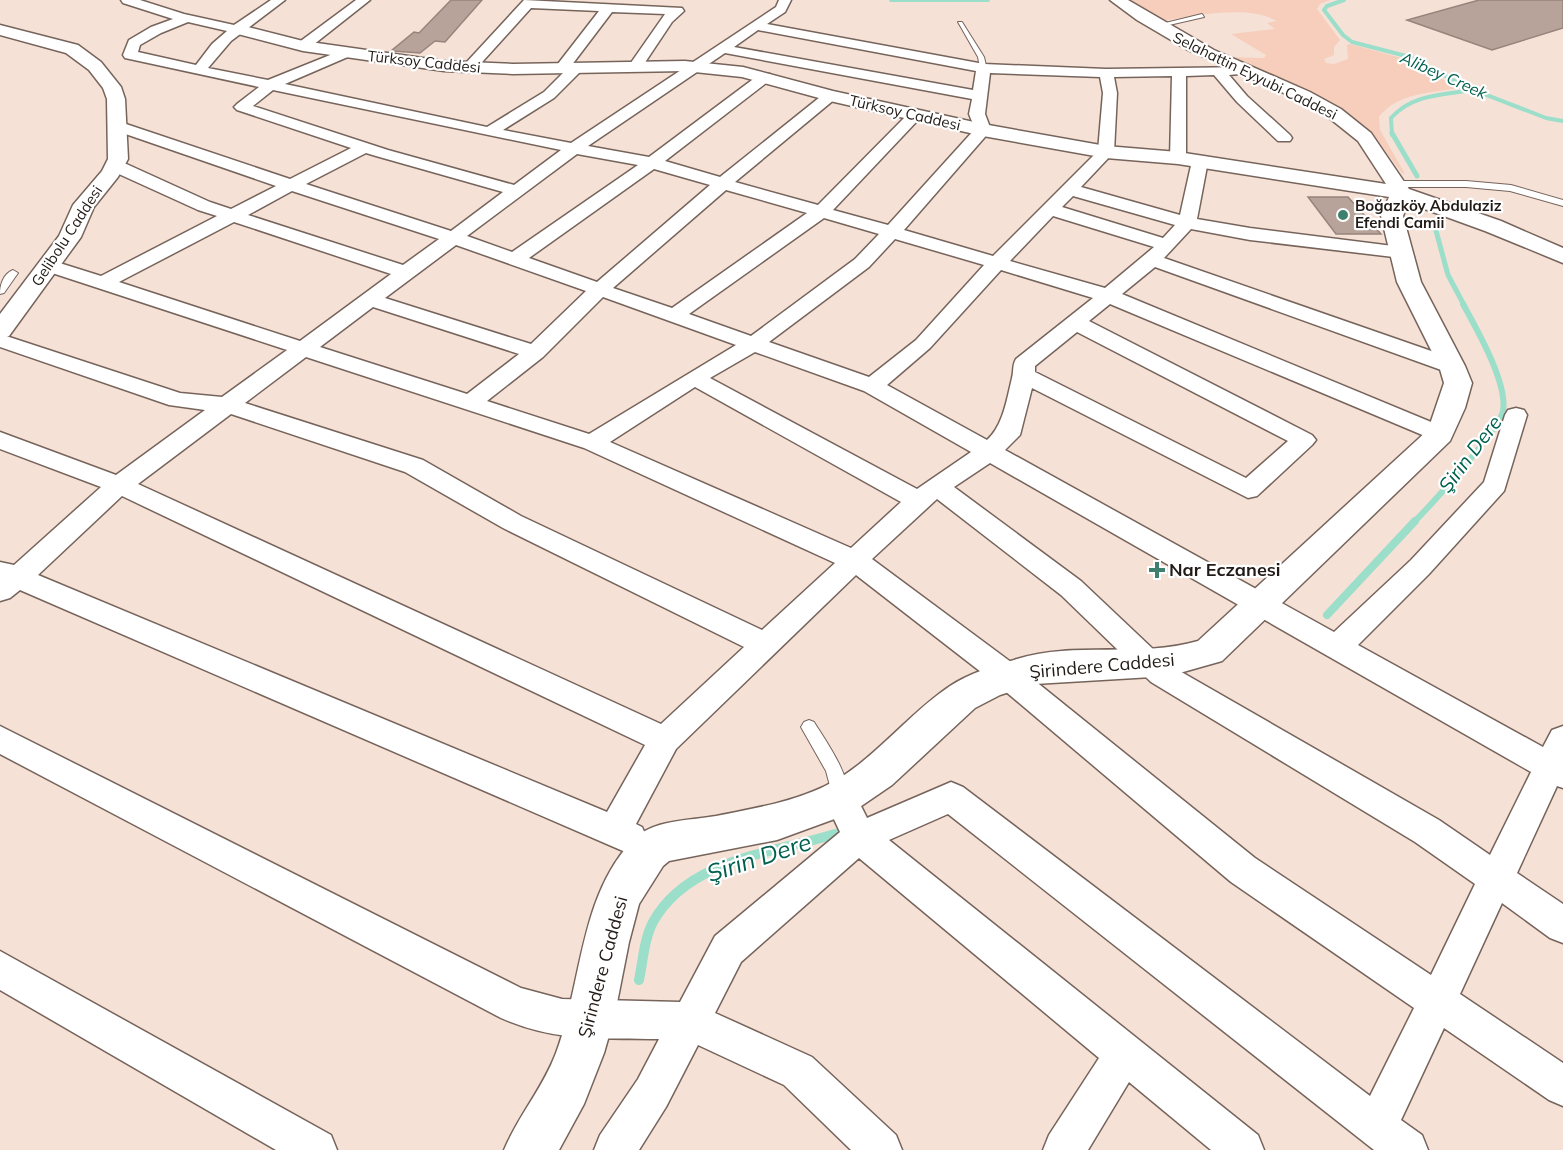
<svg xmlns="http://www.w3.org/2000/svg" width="1563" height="1150" font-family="Mulish,sans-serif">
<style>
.green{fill:#f6cebb}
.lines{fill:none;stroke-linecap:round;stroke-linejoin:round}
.stream-far4{stroke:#9bdec9;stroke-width:4}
.stream-far3{stroke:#9bdec9;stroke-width:5}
.stream-far2{stroke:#9bdec9;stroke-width:6}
.stream-far1{stroke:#9bdec9;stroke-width:8}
.stream{stroke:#9bdec9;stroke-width:10}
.building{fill:#b7a39a;stroke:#97847b;stroke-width:1.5}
.lane-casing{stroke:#76645b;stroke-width:2}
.street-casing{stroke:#76645b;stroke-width:3}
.secondary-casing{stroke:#76645b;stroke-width:3}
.lane{fill:#fff;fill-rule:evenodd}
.street{fill:#fff;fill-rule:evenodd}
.secondary{fill:#fff;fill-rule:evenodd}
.poi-dot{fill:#3f7f6d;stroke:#fff;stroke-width:2}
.labels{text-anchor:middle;stroke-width:4.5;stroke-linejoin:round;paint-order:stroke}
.far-street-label{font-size:15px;fill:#211a16;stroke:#fff}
.far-poi-label{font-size:15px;font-weight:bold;fill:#211a16;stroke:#fff;text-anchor:start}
.far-water-label{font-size:16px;font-style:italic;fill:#01604d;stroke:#fff}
.poi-label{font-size:18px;font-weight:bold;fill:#211a16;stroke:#fff;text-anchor:start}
.street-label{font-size:18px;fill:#211a16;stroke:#fff}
.water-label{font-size:20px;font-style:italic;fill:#01604d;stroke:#fff}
.near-water-label{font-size:24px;font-style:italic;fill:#01604d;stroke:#fff}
</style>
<rect width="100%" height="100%" fill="#f6e1d7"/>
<path class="green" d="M1129,0H1330L1320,4L1317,9L1340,40L1334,47V55L1324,59L1326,63L1334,64L1348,59L1347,45L1350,44L1409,60L1458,88C1430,93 1397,93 1379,117L1380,130L1405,174L1402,173L1375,137L1347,113L1203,46L1207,45L1227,57L1264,58L1266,55L1231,34L1275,29L1267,23L1276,21C1250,4 1191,16 1161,21Z"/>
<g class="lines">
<path class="stream-far4" d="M891,0H988
M1344,0L1327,6L1324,10L1343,35L1352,42L1410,57L1466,87L1546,118L1563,121
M1392,135L1391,118C1412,94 1443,95 1472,90"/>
<path class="stream-far3" d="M1392,133L1417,176
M1435,227L1448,275L1464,305"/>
<path class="stream-far2" d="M1414,522C1431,505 1499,430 1503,411C1508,383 1476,328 1463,304"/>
<path class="stream-far1" d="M1327,615L1415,521"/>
<path class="stream" d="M639,980C643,961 644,939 653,922C688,859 773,853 835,834"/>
</g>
<path class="building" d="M451,0H482L445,42L435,41L420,53L391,51L414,32L419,33Z
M1479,0H1563V28L1492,50L1407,20Z
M1308,197H1348L1381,234H1336Z"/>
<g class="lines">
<g class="lane-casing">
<path id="lane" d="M1202,14L1204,17L1156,28L1153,26Z
M958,22H962L984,57L987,70L980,68L978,57Z
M1466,181L1511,185L1563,200V206L1510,191L1466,187H1396L1392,184L1396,181Z
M13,270L18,273L4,293L0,294C0,285 3,274 13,270Z
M809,720L814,722C825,740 855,781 846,801L840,803L834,801L826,771L801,727L804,722Z"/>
</g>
<g class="street-casing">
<path id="street" d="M121,0H140L184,14L234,25L271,0H285L231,41L208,68L268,80L345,49L350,50L352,53L350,56L285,84L487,127L544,92L563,73L556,72L554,69L599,11L531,8L474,71H464L462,68L464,65L524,0L682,8L684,11L672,22L640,70L635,71L628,67L665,14L612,12L571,66H580L582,69L580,72L554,98L503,130L571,143L776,7L779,0H791L785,12L767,24L984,64L1106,69L1250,67L1252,70L1250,73L1229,75L1247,96L1290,135L1292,138L1290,141H1278L1237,102L1214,75L1186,76V158L1184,161H1172L1170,158L1172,76L1114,77L1117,93L1114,152L1081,187L1180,215L1192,161L1200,156L1208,161L1197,219L1250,228L1409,248L1411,252L1409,256L1402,258L1250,240L1191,229L1164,258L1460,361L1463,366L1460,371L1452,373L1444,371L1155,267L1122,294L1448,429L1452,434L1448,439L1440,442L1432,439L1110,304L1089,321L1312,435L1316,440L1312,445L1257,496L1248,498L1032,388L1020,435L1005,450L1334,632L1411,560L1484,482L1505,415L1508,410L1516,408L1524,410L1527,415L1504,491L1429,574L1358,645L1543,747L1552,730L1563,726V788L1557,786L1517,873L1563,904V943L1550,938L1502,903L1460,994L1563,1063V1106L1549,1100L1444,1028L1401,1120L1422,1135L1428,1150H1374L948,814L889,840L1258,1135L1264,1150H1211L1129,1082L1088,1150H1043L1049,1135L1099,1058L859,858L741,962L715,1013L812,1057L896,1135L902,1150H851L784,1085L698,1045L666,1107L639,1150H594L600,1135L638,1079L659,1039C600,1038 556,1042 501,1018L0,754V726L521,988L562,999L680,1002L715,936L840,832L824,798L828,788L840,783L852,788L867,818L951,782L963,787L1370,1096L1414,1008L1231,882L999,686L856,575L676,749L636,824L642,827L647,838L642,849L630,854L20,590L10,598L0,601V562L14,565L101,487L0,449V432L116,475L205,410L169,405L0,347V334L180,393L222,397L287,350L43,270L40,266L43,262L50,260L101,276L217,216L198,210L110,170L108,166L110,162H122L210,202L231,209L276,186L111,129L109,126L111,123H123L290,179L351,148L237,110L234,107L237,104L259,87L125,58L123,55L129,40L151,27L173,19L123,3ZM188,22L227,31L212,44L196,65L138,52L140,45L161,33ZM758,30L976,71L973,90L734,47ZM725,53L972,99L969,114L975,129L888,225L833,210L919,119L922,116L919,113H909L818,205L735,182L835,99L837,96L835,93H825L720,177L665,161L770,80L772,77L770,74H760L649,157L588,146ZM990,73L1100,77L1103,93L1098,151L993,256L904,230L991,130L985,114ZM273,90L561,150L514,185L388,150L253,106ZM366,153L376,156L503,192L451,231L306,184ZM577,154L638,165L512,252L467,236ZM654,169L710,185L597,282L529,258ZM726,190L807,213L672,308L613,288ZM292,191L439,239L403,265L248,215ZM1073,196L1175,225L1163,238L1062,207ZM1053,216L1154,247L1105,288L1010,261ZM824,218L879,234L855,259L751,336L689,314ZM234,222L391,274L300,341L119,282ZM895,239L984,265L916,340L869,377L769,342L869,267ZM456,245L586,291L531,344L385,298ZM1001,270L1093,298L1016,359C1012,366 1014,371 1012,378C1007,399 1003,426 987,440L887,385L930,348ZM603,297L736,345L589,434L487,401L543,357ZM373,307L519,354L467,394L320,347ZM1077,332L1288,441L1246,478L1035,372V366ZM755,352L864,391L971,452L917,489L710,378ZM306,357L584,448L835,563L762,630L521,516L423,460L245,403ZM695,387L901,502L851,548L610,442ZM231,414L405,472L503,528L744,647L661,724L138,484ZM990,463L1531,772L1490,855L1439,820L1171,666L1081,581L954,487ZM122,496L645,745L607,812L38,575ZM937,499L1061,595L1151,682L1415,842L1475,884L1431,975L1255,858L1019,668L872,559Z
M356,0H370L308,49H298L296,46L298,43Z
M0,951L331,1135L337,1150H276L0,990Z"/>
</g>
<g class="secondary-casing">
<path id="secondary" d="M1110,0H1128L1214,50L1310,92L1341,109L1371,133L1409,189L1501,221L1563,248V263L1485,231L1408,203L1403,216L1421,282L1465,366L1472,383L1465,408L1450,441L1222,661L1169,676L1035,684L1000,695L975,708L892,785L851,813L777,840L669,861L663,866L639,904L629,942L614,1018L604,1053L584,1104L559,1150H504C518,1116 543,1088 556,1053C582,984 579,899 631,842C651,819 689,821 716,816C749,809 783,804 814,791C869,769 902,718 950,686C970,673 994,666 1017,659C1075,641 1139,658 1198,641L1428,430L1444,383L1439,366L1397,282L1381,216L1389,197L1178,164L1106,158L983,136L830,101L742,77L685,71L513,74L444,71L303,51L230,32L228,29L236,24L303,41L444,61L513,64L685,61L743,67L833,91L983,124L1106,146L1178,152L1386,184L1358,141L1328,117L1297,99L1188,50L1137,20Z
M0,25L78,45L101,62L121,87L125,99L128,159L118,177L94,207L81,237L9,336L0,339V314L59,236L73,205L102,171L108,159L107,99L103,88L89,70L66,53L0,35Z"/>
</g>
<use href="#lane" class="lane"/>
<use href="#street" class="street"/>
<use href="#secondary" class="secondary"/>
</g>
<g class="poi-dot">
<circle cx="1343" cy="215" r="6"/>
<path d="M1154 561h6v6h6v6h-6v6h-6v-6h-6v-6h6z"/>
</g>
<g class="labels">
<g class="far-street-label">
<text transform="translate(424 62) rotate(6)" y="5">Türksoy Caddesi</text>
<text transform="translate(1255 76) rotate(26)" y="5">Selahattin Eyyubi Caddesi</text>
<text transform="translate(905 113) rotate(13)" y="5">Türksoy Caddesi</text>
<text transform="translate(67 236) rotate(-57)" y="5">Gelibolu Caddesi</text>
</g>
<g class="far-poi-label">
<text x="1355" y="211">Boğazköy Abdulaziz<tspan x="1355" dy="17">Efendi Camii</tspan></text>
</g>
<g class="far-water-label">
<text transform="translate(1444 75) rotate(24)" y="6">Alibey Creek</text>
</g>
<g class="poi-label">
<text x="1169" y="576">Nar Eczanesi</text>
</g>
<g class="street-label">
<text transform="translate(1102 666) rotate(-5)" y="6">Şirindere Caddesi</text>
<text transform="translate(603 967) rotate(-75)" y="6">Şirindere Caddesi</text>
</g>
<g class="water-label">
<text transform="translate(1470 454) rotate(-53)" y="7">Şirin Dere</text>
</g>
<g class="near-water-label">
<text transform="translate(759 858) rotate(-18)" y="8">Şirin Dere</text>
</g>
</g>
</svg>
